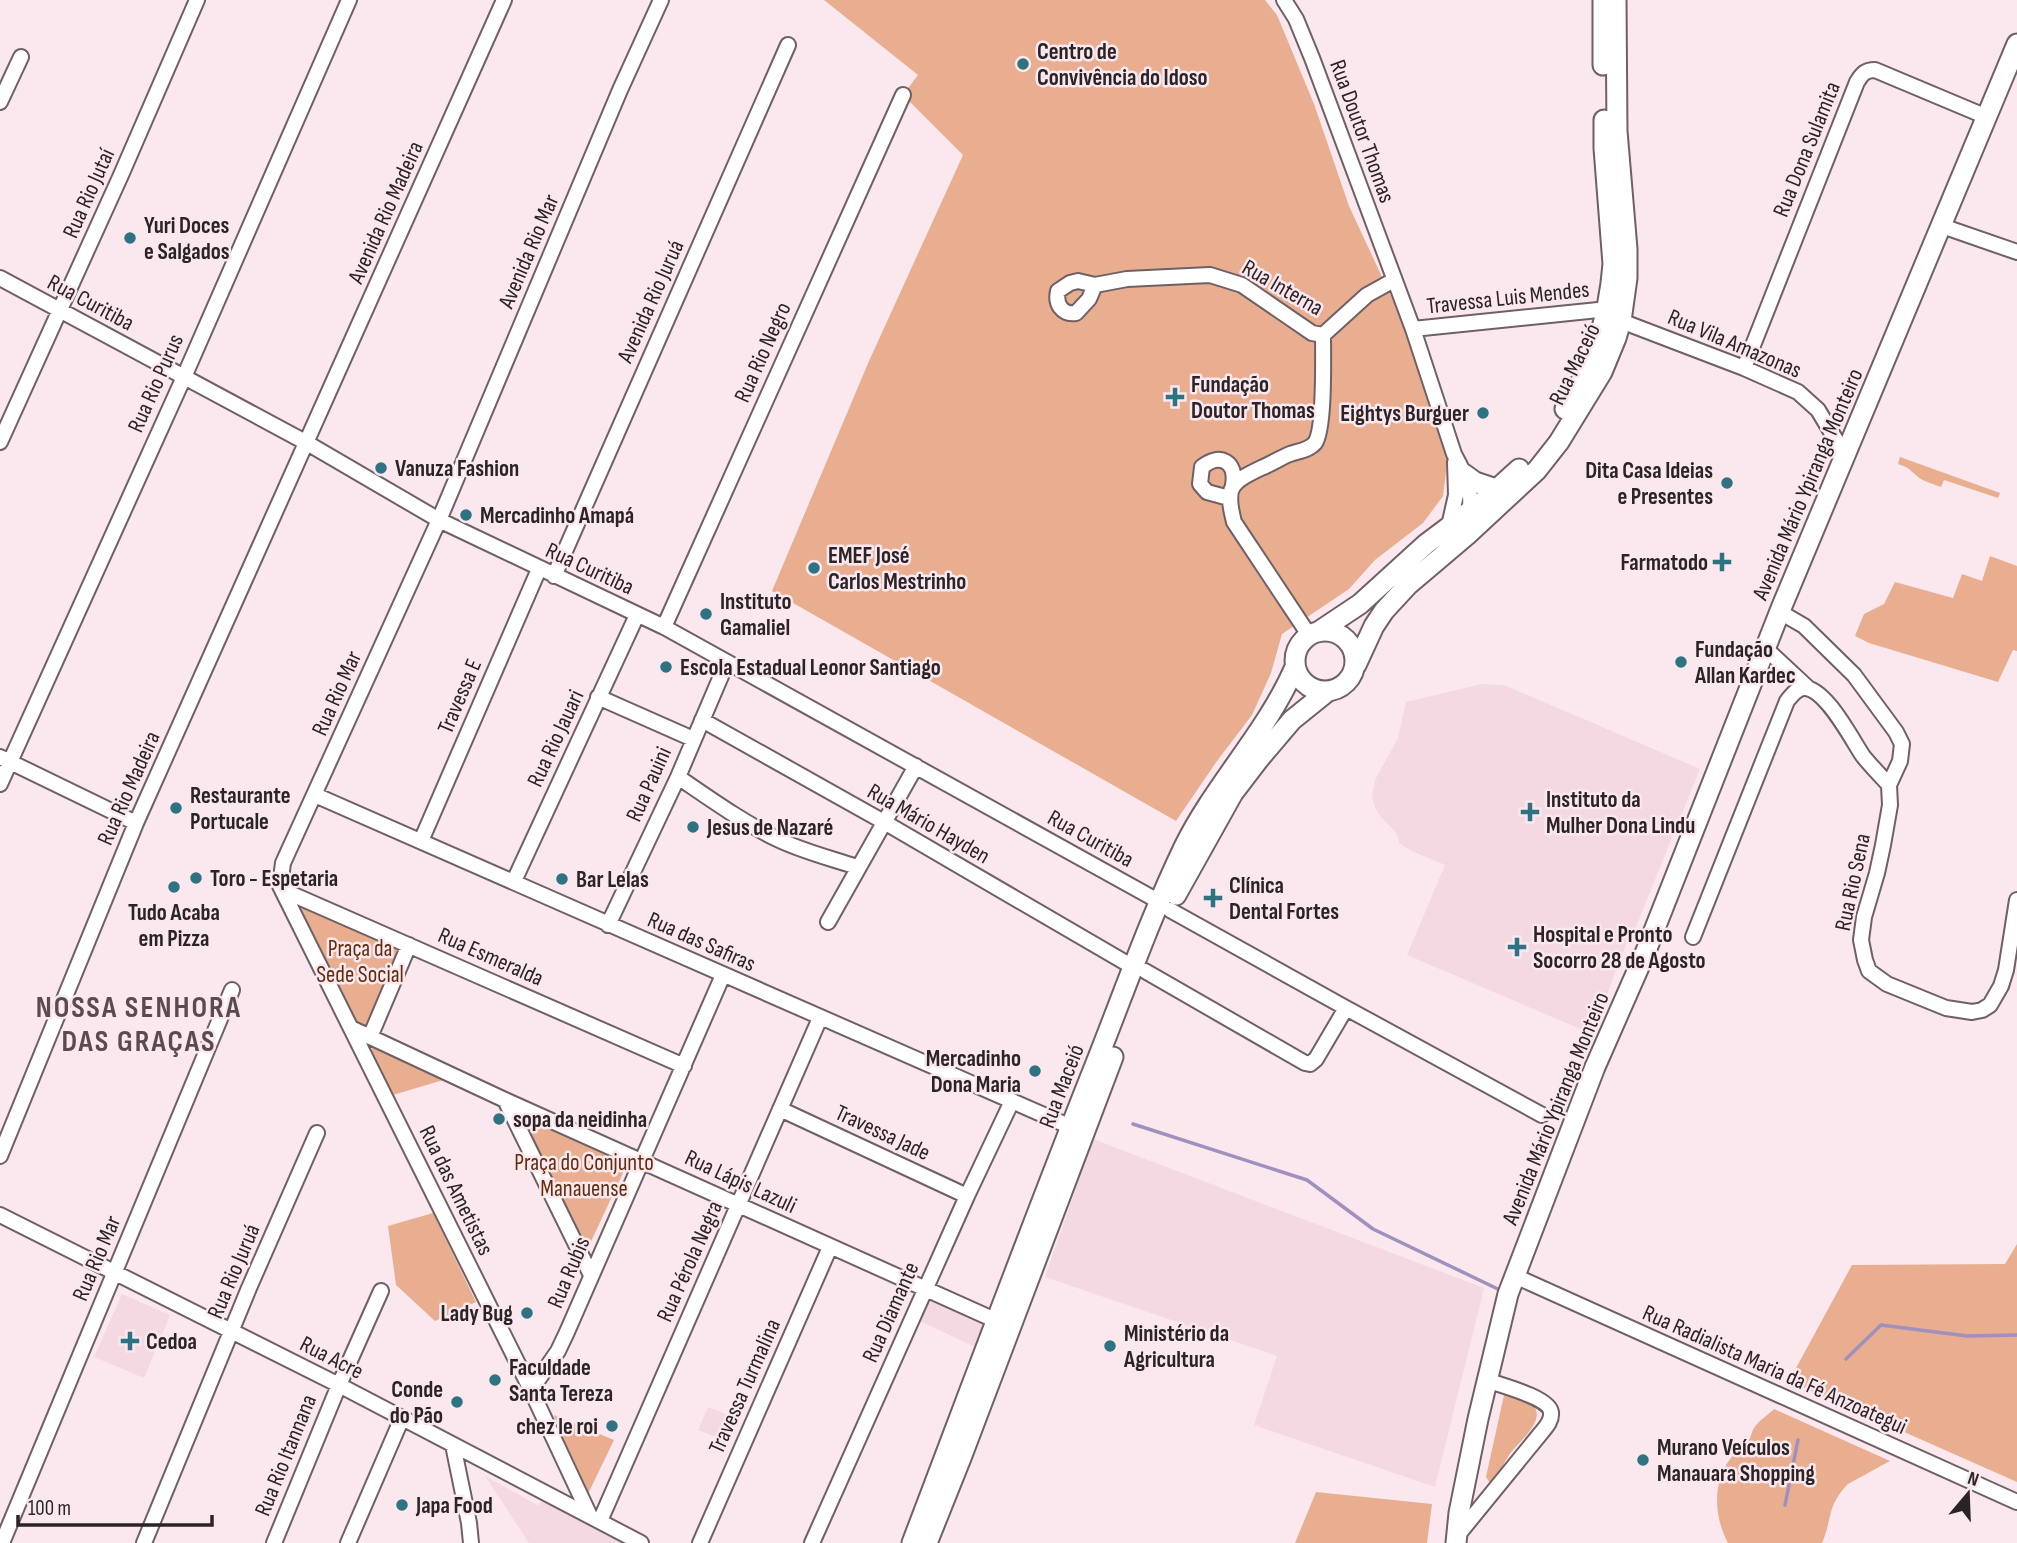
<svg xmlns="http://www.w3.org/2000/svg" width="2017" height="1543" font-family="'Sofia Sans Condensed',sans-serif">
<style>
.built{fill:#f4d9e3}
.green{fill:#e8ae8f}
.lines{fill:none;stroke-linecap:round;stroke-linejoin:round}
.stream{stroke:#a090bd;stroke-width:3.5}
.minor-casing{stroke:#6f6065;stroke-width:18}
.major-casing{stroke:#6f6065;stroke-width:23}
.minor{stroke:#fff;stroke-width:14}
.major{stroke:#fff;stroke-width:19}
.poi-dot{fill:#2e7382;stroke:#fae8ee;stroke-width:2.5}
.labels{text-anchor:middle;stroke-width:5;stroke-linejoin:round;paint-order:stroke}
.poi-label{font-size:23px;font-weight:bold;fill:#2a2426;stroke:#fae8ee;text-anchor:start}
.street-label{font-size:23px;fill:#2a2426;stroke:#fae8ee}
.park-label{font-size:23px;fill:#5f2d0d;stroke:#fae8ee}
.district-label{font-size:30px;font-weight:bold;letter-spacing:2px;fill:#5a4b51;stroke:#fae8ee}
</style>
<rect width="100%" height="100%" fill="#fae8ee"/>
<path class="built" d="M1482,684L1504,685L1700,769L1631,939H1628L1592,1034L1407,955L1445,865L1412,851L1400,844L1396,833L1381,817L1375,808L1372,797L1375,780L1398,738L1406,702Z
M1093,1139L1484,1288L1435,1487L1254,1425L1277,1356L1045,1277Z
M122,1294L170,1315L144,1378L94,1357Z
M928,1299L983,1323L975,1347L920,1321Z
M708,1407L738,1419L728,1442L698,1430Z
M485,1476L539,1506L542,1499L623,1543H529Z"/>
<path class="green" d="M824,0H1265L1277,15L1314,104L1349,206L1416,350L1448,457L1443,496L1423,523L1375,560L1349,589L1282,634L1271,673L1252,715L1217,761L1176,821L772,591L869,361L963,155L903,95L918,75Z
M1900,457L2000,493L1998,498L1944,480L1941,487C1934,484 1924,482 1918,477C1908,469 1912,469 1898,464Z
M1990,556L2017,566V651L2013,650L1998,682L1869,643L1855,636L1864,614L1884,604L1895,582L1953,598L1962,574L1982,581Z
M291,896L401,945L366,1029L353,1023Z
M378,1046L450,1078L393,1095L370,1052L373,1047Z
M521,1113L630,1158L587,1250L582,1248L519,1116Z
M433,1213L476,1302L435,1321L396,1285L388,1226Z
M2017,1244V1482L1789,1381L1852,1265L2005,1264Z
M1504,1395C1512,1398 1524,1399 1531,1404C1550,1418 1517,1443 1509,1455C1503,1464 1499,1477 1490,1483L1486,1477Z
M1774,1409L1890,1461L1848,1484C1826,1507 1833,1518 1822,1543H1728C1713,1515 1712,1479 1734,1454C1738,1450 1743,1447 1747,1443C1751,1438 1751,1433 1754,1428C1758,1421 1768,1415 1774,1409Z
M554,1415L614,1440L586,1498Z
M1316,1492L1432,1504L1427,1543H1295Z"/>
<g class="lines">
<path class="stream" d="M1133,1124L1307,1180L1373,1229L1502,1291
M1846,1359L1881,1325L1967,1336L2017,1335
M1785,1505L1798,1440"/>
<g class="minor-casing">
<path id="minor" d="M1284,0L1296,19L1312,58L1413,329L1454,454C1465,474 1475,493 1468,516
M0,102L21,57
M1942,226L2017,252
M0,278L307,443L439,520L664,627L1160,902
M1095,285L1089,299L1076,313C1062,315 1055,304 1058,291L1070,283L1078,281L1095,285L1127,279L1210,275L1242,285L1312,333L1323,335
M1621,321L1744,368L1798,392L1818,410L1845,455
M1413,329L1608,309
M1744,368L1857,82C1862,74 1865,70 1875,70L1987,117
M0,442L121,175L197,0
M1229,498L1207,492L1200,484L1202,467C1220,452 1237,462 1233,485
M1449,526L1456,495L1455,462
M554,576L788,45
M1780,612L1804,626L1854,675L1896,732L1902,744L1900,761L1889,785L1890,805L1883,845L1877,873L1864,917L1861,940L1865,960L1869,971L1887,984L1946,1008L1972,1012L1982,1010L1990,1005L2001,986L2006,970L2017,900
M664,627L903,95
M1309,635L1234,522C1225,487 1230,483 1261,468C1271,464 1280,458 1290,454C1299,451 1309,450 1315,443C1325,429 1323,355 1323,335L1367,295L1394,280
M1765,648L1808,688
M598,697L693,739
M702,720L884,822L1133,967
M0,757L136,823
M678,777C709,798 741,821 775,838C801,851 830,858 857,867
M0,784L184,377L349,0
M315,795L1071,1127
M421,841L539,569
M514,881L637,615
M280,886L283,863L439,520L620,90L661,0
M280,886L531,1390L590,1516
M280,886L287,892L684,1066
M1170,910L1346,1008L1542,1115
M828,922L916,766
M608,925L678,777L727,662
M1693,937L1787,701C1791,696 1796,689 1803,688C1825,686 1852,740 1863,756C1871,766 1880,775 1889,785
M1145,971L1305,1063L1310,1064L1316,1059L1346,1008
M351,1028L505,1100L997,1321
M370,1037L409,945
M505,1100L591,1275
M780,1109L967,1196
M0,1156L136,823L504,0
M0,1215L339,1385L641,1543
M1515,1276L2017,1502
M531,1390L558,1351L567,1332L723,975
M453,1445L469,1523L471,1543
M600,1521L820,1018
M1457,1536L1541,1433C1545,1428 1552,1421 1551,1413C1551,1398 1500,1385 1486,1380
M2,1543L232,990
M144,1543L249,1288L317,1133
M274,1543L339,1385L381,1291
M348,1543L402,1418
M700,1543L830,1247
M812,1543L967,1196L1012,1101"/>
</g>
<g class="major-casing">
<path id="major" d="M1603,0V65
M1565,409C1595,364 1609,316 1613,264L1604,148V120
M1464,474L1475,482L1496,489
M1295 661a30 30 0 1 1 60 0a30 30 0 1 1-60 0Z
M1318,632L1360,604L1426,544L1486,499L1519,469
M1356,665L1374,626L1384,611L1408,585L1467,535L1537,470L1559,442L1602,372L1616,338L1621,321L1627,278V249L1617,131L1616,0
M1176,895L1233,793L1259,759L1292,720L1328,691
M912,1543C971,1388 1029,1232 1090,1078C1121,1001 1148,922 1184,847C1215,784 1267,732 1295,667
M927,1543L961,1458L1113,1057
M1456,1543L1459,1513L1478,1419L1508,1294L1595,1067L1646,951L1782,606L2017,44"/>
</g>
<use href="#minor" class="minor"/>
<use href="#major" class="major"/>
</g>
<g class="poi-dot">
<circle cx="1023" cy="64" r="7"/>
<circle cx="130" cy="238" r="7"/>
<path d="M1171.5 386.5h7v7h7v7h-7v7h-7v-7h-7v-7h7z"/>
<circle cx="1483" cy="413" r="7"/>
<circle cx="381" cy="468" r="7"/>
<circle cx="1727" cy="483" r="7"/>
<circle cx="466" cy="515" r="7"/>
<path d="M1718.5 551.5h7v7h7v7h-7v7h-7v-7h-7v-7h7z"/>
<circle cx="814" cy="568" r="7"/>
<circle cx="706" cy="614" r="7"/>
<circle cx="1681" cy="662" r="7"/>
<circle cx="666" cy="667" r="7"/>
<circle cx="176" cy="808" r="7"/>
<path d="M1526.5 801.5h7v7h7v7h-7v7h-7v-7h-7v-7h7z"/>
<circle cx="693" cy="827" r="7"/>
<circle cx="196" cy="878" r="7"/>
<circle cx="562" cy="879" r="7"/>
<circle cx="174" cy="887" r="7"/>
<path d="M1209.5 887.5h7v7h7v7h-7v7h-7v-7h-7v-7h7z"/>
<path d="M1513.5 936.5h7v7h7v7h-7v7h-7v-7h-7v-7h7z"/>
<circle cx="1035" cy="1071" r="7"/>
<circle cx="499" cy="1119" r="7"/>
<circle cx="527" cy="1313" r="7"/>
<path d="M126.5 1330.5h7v7h7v7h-7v7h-7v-7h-7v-7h7z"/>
<circle cx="1110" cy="1346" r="7"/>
<circle cx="495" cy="1380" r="7"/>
<circle cx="457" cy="1402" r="7"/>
<circle cx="612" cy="1426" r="7"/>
<circle cx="1643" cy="1460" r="7"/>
<circle cx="402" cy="1505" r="7"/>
</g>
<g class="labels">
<g class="poi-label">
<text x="1037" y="59">Centro de<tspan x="1037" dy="26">Convivência do Idoso</tspan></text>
<text x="144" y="233">Yuri Doces<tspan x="144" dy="26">e Salgados</tspan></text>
<text x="1191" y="392">Fundação<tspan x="1191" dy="26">Doutor Thomas</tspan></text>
<text x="1469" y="421" text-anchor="end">Eightys Burguer</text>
<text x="395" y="476">Vanuza Fashion</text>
<text x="1713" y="478" text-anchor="end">Dita Casa Ideias<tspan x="1713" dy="26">e Presentes</tspan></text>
<text x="480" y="523">Mercadinho Amapá</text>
<text x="828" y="563">EMEF José<tspan x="828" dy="26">Carlos Mestrinho</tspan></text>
<text x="1708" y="570" text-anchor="end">Farmatodo</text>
<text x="720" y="609">Instituto<tspan x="720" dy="26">Gamaliel</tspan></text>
<text x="1695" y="657">Fundação<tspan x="1695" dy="26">Allan Kardec</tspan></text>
<text x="680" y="675">Escola Estadual Leonor Santiago</text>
<text x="190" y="803">Restaurante<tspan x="190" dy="26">Portucale</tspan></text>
<text x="1546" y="807">Instituto da<tspan x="1546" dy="26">Mulher Dona Lindu</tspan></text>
<text x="707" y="835">Jesus de Nazaré</text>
<text x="210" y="886">Toro - Espetaria</text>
<text x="576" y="887">Bar Lelas</text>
<text x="1229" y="893">Clínica<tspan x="1229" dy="26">Dental Fortes</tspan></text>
<text x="174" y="920" text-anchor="middle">Tudo Acaba<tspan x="174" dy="26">em Pizza</tspan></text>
<text x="1533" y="942">Hospital e Pronto<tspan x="1533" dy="26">Socorro 28 de Agosto</tspan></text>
<text x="1021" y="1066" text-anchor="end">Mercadinho<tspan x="1021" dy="26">Dona Maria</tspan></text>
<text x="513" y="1127">sopa da neidinha</text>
<text x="513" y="1321" text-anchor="end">Lady Bug</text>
<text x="1124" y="1341">Ministério da<tspan x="1124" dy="26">Agricultura</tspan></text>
<text x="146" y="1349">Cedoa</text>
<text x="509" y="1375">Faculdade<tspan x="509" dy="26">Santa Tereza</tspan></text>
<text x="443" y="1397" text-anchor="end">Conde<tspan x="443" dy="26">do Pão</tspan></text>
<text x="598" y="1434" text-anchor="end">chez le roi</text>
<text x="1657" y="1455">Murano Veículos<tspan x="1657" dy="26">Manauara Shopping</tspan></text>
<text x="416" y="1513">Japa Food</text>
</g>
<g class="street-label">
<text transform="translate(1363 131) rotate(70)" y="8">Rua Doutor Thomas</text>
<text transform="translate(1806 149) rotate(-68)" y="8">Rua Dona Sulamita</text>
<text transform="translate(88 193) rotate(-66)" y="8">Rua Rio Jutaí</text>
<text transform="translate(385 212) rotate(-66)" y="8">Avenida Rio Madeira</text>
<text transform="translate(528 251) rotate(-67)" y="8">Avenida Rio Mar</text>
<text transform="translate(1283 287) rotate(30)" y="8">Rua Interna</text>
<text transform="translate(1508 297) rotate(-6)" y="8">Travessa Luis Mendes</text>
<text transform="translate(650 301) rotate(-66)" y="8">Avenida Rio Juruá</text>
<text transform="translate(91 302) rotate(28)" y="8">Rua Curitiba</text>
<text transform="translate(1735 343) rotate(23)" y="8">Rua Vila Amazonas</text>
<text transform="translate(762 352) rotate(-66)" y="8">Rua Rio Negro</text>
<text transform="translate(1574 364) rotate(-64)" y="8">Rua Maceió</text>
<text transform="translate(155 383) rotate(-66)" y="8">Rua Rio Purus</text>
<text transform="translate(1807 484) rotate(-67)" y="8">Avenida Mário Ypiranga Monteiro</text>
<text transform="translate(590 568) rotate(25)" y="8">Rua Curitiba</text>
<text transform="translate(336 693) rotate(-66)" y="8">Rua Rio Mar</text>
<text transform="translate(459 696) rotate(-67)" y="8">Travessa E</text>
<text transform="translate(555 738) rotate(-65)" y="8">Rua Rio Jauari</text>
<text transform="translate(648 784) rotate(-66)" y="8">Rua Pauini</text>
<text transform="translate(128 788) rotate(-66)" y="8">Rua Rio Madeira</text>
<text transform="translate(929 823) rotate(30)" y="8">Rua Mário Hayden</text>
<text transform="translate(1091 838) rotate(29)" y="8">Rua Curitiba</text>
<text transform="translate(1852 882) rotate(-78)" y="8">Rua Rio Sena</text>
<text transform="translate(702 941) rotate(24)" y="8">Rua das Safiras</text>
<text transform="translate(491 956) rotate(24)" y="8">Rua Esmeralda</text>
<text transform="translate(1061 1086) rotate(-69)" y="8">Rua Maceió</text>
<text transform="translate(1555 1108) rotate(-68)" y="8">Avenida Mário Ypiranga Monteiro</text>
<text transform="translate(883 1132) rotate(25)" y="8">Travessa Jade</text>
<text transform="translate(741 1181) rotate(25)" y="8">Rua Lápis Lazuli</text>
<text transform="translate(457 1190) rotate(64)" y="8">Rua das Ametistas</text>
<text transform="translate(96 1258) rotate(-67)" y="8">Rua Rio Mar</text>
<text transform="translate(689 1261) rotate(-66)" y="8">Rua Pérola Negra</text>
<text transform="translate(233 1271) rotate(-67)" y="8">Rua Rio Juruá</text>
<text transform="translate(568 1272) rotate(-67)" y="8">Rua Rubis</text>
<text transform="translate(890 1312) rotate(-66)" y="8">Rua Diamante</text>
<text transform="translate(332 1357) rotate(27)" y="8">Rua Acre</text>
<text transform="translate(1775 1369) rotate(24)" y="8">Rua Radialista Maria da Fé Anzoategui</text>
<text transform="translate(744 1386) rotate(-66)" y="8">Travessa Turmalina</text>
<text transform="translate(285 1455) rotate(-68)" y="8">Rua Rio Itannana</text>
</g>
<g class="park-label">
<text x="360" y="956">Praça da<tspan x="360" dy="26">Sede Social</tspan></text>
<text x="584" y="1170">Praça do Conjunto<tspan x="584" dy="26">Manauense</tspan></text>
</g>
<g class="district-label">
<text x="139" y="1017">NOSSA SENHORA<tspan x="139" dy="34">DAS GRAÇAS</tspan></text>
</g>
</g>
<g transform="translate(1968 1494) rotate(19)" stroke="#fae8ee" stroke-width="5" paint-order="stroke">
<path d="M0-5L12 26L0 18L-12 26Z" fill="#2a2426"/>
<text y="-10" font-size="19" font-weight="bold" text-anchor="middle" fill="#2a2426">N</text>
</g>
<path d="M18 1515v10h194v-10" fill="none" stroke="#2a2426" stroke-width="3.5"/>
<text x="28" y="1515" font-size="21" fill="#2a2426" stroke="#fae8ee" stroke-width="5" paint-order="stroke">100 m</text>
</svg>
